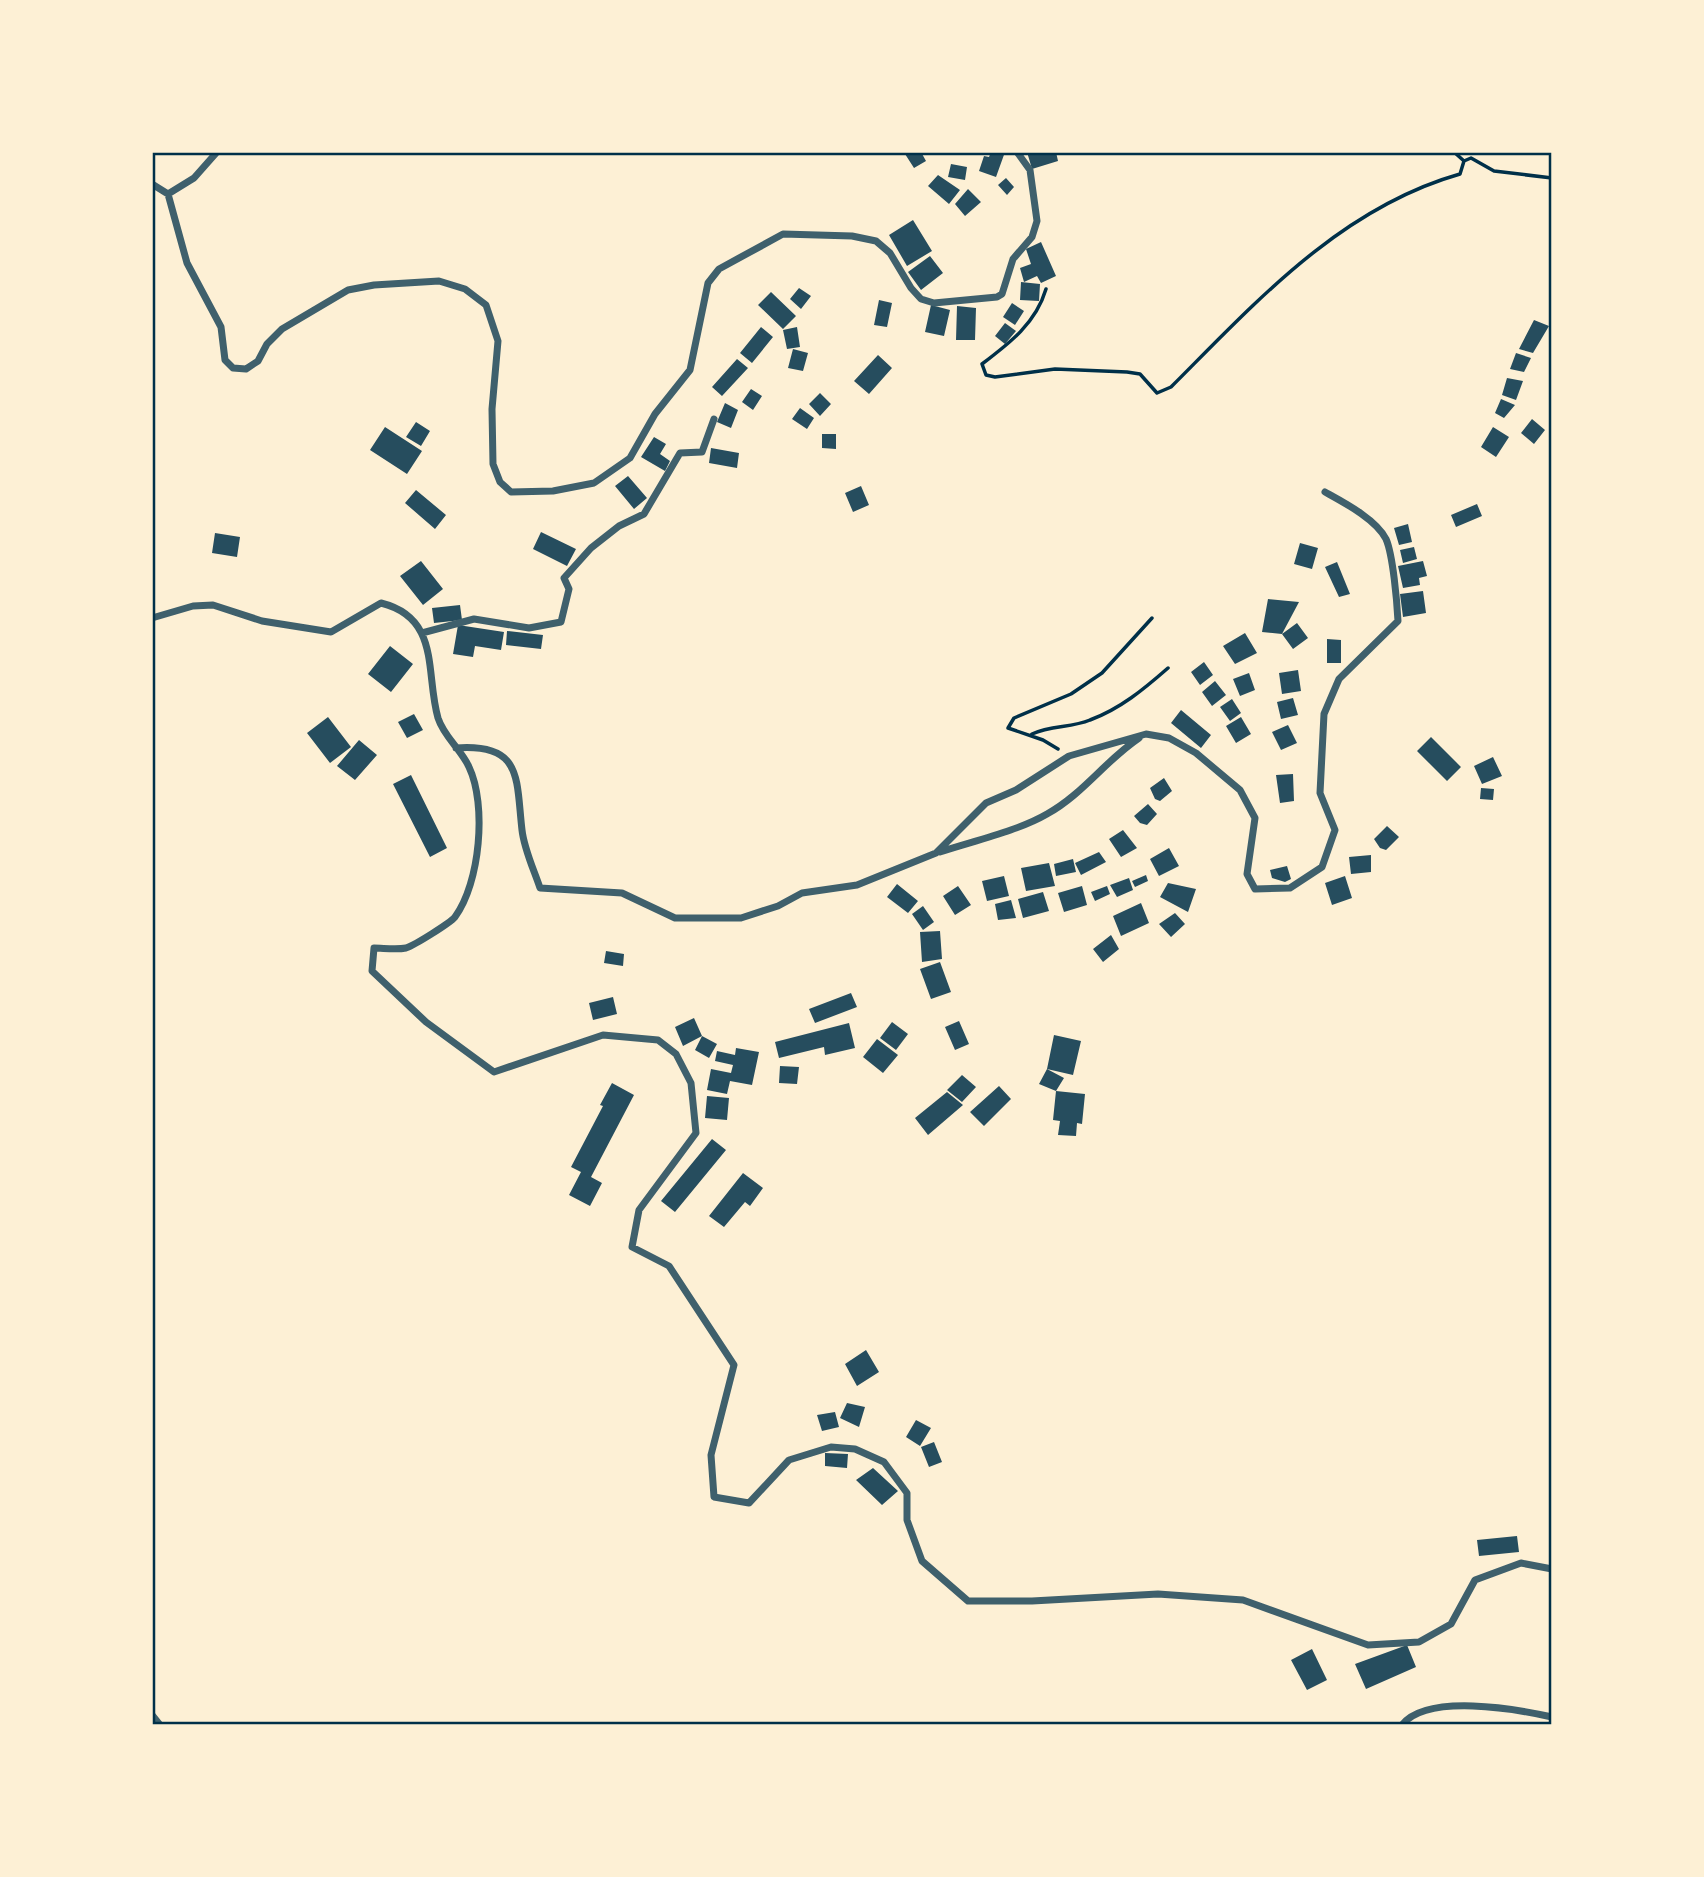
<svg xmlns="http://www.w3.org/2000/svg" width="1704" height="1877" font-family="'Nunito Sans',sans-serif">
<style>
.building{fill:#264d5e}
.lines{fill:none;stroke-linecap:round;stroke-linejoin:round}
.path{stroke:#003049;stroke-width:3.5}
.minor{stroke:#3f606c;stroke-width:7}
.neatline{fill:none;stroke:#003049;stroke-width:2.5}
</style>
<rect width="100%" height="100%" fill="#fdf0d5"/>
<path class="building" d="M908,152H921L926,161L914,168L905,154Z
M991,152H1005L996,177L979,171L984,156L989,157Z
M1027,152H1056L1058,161L1032,169Z
M951,164L967,167L965,180L948,177Z
M938,175L960,190L949,204L928,186Z
M1006,178L1014,187L1007,195L998,185Z
M968,189L981,202L965,216L955,204Z
M913,220L932,251L907,266L889,235Z
M1041,242L1056,276L1041,283L1037,276L1024,282L1020,268L1031,264L1026,249Z
M930,256L943,273L921,290L908,272Z
M1021,282L1040,284L1039,301L1020,300Z
M799,288L811,296L801,309L790,299Z
M771,292L796,316L783,329L758,305Z
M879,300L892,303L887,327L874,325Z
M1012,303L1024,311L1015,325L1003,317Z
M931,305L950,310L944,336L925,332Z
M957,306L976,308L975,340H956Z
M1534,320L1549,326L1533,353L1519,349Z
M1005,323L1016,331L1005,344L995,336Z
M761,327L773,337L752,363L740,353Z
M797,327L800,347L787,349L783,330Z
M793,349L808,353L803,371L788,368Z
M1516,353L1531,358L1524,372L1510,369Z
M878,355L892,368L869,394L854,381Z
M737,359L748,368L722,396L712,387Z
M1507,378L1523,381L1516,400L1502,395Z
M751,389L762,396L753,410L742,402Z
M820,393L831,404L820,416L809,404Z
M1501,399L1515,405L1504,418L1495,413Z
M725,403L738,410L731,428L717,422Z
M800,408L814,418L807,429L792,419Z
M1532,419L1545,430L1534,444L1521,433Z
M416,422L430,431L421,446L406,437Z
M385,427L422,451L407,474L370,450Z
M1493,427L1509,437L1496,457L1481,447Z
M822,434H836V449L822,448Z
M654,437L666,444L660,454L670,461L665,471L641,457Z
M711,448L739,453L737,468L709,463Z
M628,476L647,498L634,509L615,486Z
M861,486L869,505L853,512L845,493Z
M416,490L446,515L435,529L405,503Z
M1477,504L1482,516L1456,527L1451,515Z
M1408,524L1412,542L1399,545L1394,528Z
M541,532L576,549L567,566L533,549Z
M215,533L240,537L237,557L212,553Z
M1300,543L1318,548L1312,569L1294,564Z
M1414,547L1417,559L1403,563L1400,550Z
M421,561L443,589L423,605L400,576Z
M1423,561L1427,576L1419,578L1420,585L1403,588L1398,566Z
M1337,562L1350,594L1339,597L1325,567Z
M1423,591L1426,613L1403,617L1400,594Z
M1268,599L1299,602L1282,634L1262,632Z
M460,605L462,620L434,623L432,608Z
M1297,623L1308,638L1293,649L1282,634Z
M458,625L504,632L501,650L475,646L473,657L453,654Z
M507,631L543,635L541,649L506,645Z
M1245,633L1257,653L1235,664L1223,646Z
M1327,639L1341,640V663H1327Z
M390,646L413,664L391,692L368,674Z
M1204,662L1213,675L1200,685L1191,672Z
M1298,670L1301,691L1282,694L1279,673Z
M1249,673L1255,690L1240,696L1233,679Z
M1215,681L1226,695L1212,706L1202,692Z
M1293,698L1298,715L1281,719L1277,702Z
M1232,699L1241,713L1230,721L1220,707Z
M1181,710L1211,735L1201,748L1171,723Z
M414,714L423,730L407,738L398,722Z
M328,717L351,747L330,763L307,733Z
M1241,717L1251,734L1236,743L1226,726Z
M1288,725L1297,743L1281,750L1272,732Z
M1431,737L1461,767L1447,781L1417,751Z
M359,740L377,755L355,780L337,766Z
M1493,757L1502,776L1482,784L1474,766Z
M1293,774L1294,801L1280,803L1276,775Z
M411,775L447,848L430,857L393,784Z
M1164,778L1172,791L1160,801L1155,799L1150,788Z
M1481,788L1494,789L1493,800L1480,799Z
M1148,804L1157,814L1147,825L1140,823L1134,816Z
M1387,826L1399,837L1386,850L1380,848L1374,839Z
M1123,830L1137,848L1121,857L1109,839Z
M1169,848L1179,866L1159,876L1150,859Z
M1099,852L1106,862L1081,875L1075,863Z
M1371,855V872L1351,874L1349,857Z
M1073,859L1076,872L1056,876L1054,864Z
M1049,863L1055,886L1026,891L1021,868Z
M1287,866L1291,879L1285,882L1272,878L1270,870Z
M1146,875L1148,881L1135,887L1132,881Z
M1004,876L1009,896L987,901L982,881Z
M1345,876L1352,898L1332,905L1325,883Z
M1129,878L1133,890L1117,897L1110,885Z
M1168,883L1196,889L1188,912L1160,897Z
M897,884L918,901L908,913L887,897Z
M958,886L971,905L955,915L943,896Z
M1082,886L1087,905L1064,912L1058,893Z
M1107,886L1110,894L1095,901L1091,892Z
M1043,892L1049,911L1023,918L1018,899Z
M1011,900L1016,918L998,920L995,904Z
M1141,903L1149,923L1121,936L1113,916Z
M923,906L934,922L923,930L912,914Z
M1175,913L1185,924L1171,937L1159,924Z
M940,931L942,959L922,962L920,932Z
M1111,935L1119,949L1103,962L1093,949Z
M606,951L624,954L623,966L604,963Z
M940,962L951,992L931,999L920,969Z
M851,993L857,1007L815,1023L809,1009Z
M613,997L617,1014L593,1020L589,1003Z
M694,1018L702,1036L683,1046L675,1027Z
M959,1021L969,1044L955,1050L945,1027Z
M892,1022L908,1034L896,1050L880,1038Z
M849,1023L855,1048L825,1055L824,1047L779,1058L775,1042Z
M1054,1035L1081,1041L1073,1075L1047,1069L1064,1078L1056,1091L1039,1084L1047,1069Z
M702,1036L717,1044L709,1058L695,1050Z
M877,1039L898,1055L883,1073L863,1057Z
M736,1048L759,1052L752,1085L730,1081L727,1094L707,1090L711,1069L731,1073L733,1065L715,1061L717,1051L735,1055Z
M780,1066L799,1067L797,1084L779,1083Z
M962,1075L976,1087L962,1102L947,1090Z
M612,1083L634,1095L591,1177L602,1183L590,1206L569,1195L581,1172L571,1167L603,1106L600,1105Z
M999,1086L1011,1099L984,1126L970,1112Z
M1056,1091L1085,1094L1082,1124L1077,1123L1076,1136L1058,1135L1060,1121L1053,1120Z
M947,1092L963,1105L928,1135L915,1118Z
M707,1096L729,1098L727,1120L705,1118Z
M712,1139L726,1150L675,1212L661,1201Z
M743,1173L763,1188L750,1206L745,1202L724,1227L709,1216Z
M866,1350L879,1372L857,1386L845,1364Z
M847,1403L865,1407L859,1427L840,1418Z
M835,1412L839,1427L822,1431L817,1415Z
M916,1420L931,1428L920,1446L906,1437Z
M934,1442L942,1462L929,1467L921,1447Z
M825,1453L848,1454L847,1468L825,1466Z
M873,1468L898,1491L882,1505L856,1480Z
M1517,1536L1519,1552L1479,1556L1477,1540Z
M1407,1645L1416,1667L1366,1689L1355,1664Z
M1312,1649L1327,1680L1307,1690L1291,1660Z"/>
<g class="lines">
<path class="path" d="M1454,152L1464,161
M1464,161L1471,158L1494,171L1552,178
M1046,289C1036,323 1010,343 982,364L986,375L995,377L1055,369L1127,372L1140,374L1157,393L1171,387C1255,303 1340,208 1460,174L1464,161
M1032,734C1051,725 1071,728 1090,720C1120,709 1144,689 1168,668
M1058,749L1043,740L1008,728L1014,718L1071,694L1102,673L1152,618"/>
<path class="minor" d="M152,184L168,194L194,178L217,152
M168,194L187,263L221,327L225,360L233,368L246,369L258,361L267,344L282,329L348,290L374,285L439,281L465,289L486,305L498,341L492,409L493,464L500,482L511,492L553,491L594,483L630,458L655,414L690,370L708,283L719,269L783,234L852,236L876,241L890,253L911,288L921,299L934,303L997,297L1002,294L1013,259L1032,237L1037,221L1030,170L1017,152
M152,618L193,606L213,605L262,621L331,632L381,603C441,618 425,673 438,718C444,737 461,749 469,767C487,805 480,883 455,917C450,923 415,945 406,948C396,950 383,948 374,948L372,971L426,1022L494,1072L603,1035L658,1040L676,1054L691,1083L696,1133L639,1210L632,1247L669,1266L734,1365L711,1455L714,1497L749,1503L789,1460L831,1447L855,1449L884,1462L907,1493V1520L922,1561L968,1601H1032L1158,1594L1243,1600L1368,1645L1419,1642L1451,1624L1475,1580L1521,1563L1552,1569
M422,633L474,619L529,628L561,622L569,589L564,578L591,548L619,526L644,514L680,453L702,452L714,419
M456,748C523,743 516,779 522,830C524,849 534,870 540,888L622,893L675,918H741L778,906L802,893L857,885L936,853L986,803L1016,790L1069,756L1146,734L1169,738L1196,753L1240,790L1255,818L1247,874L1255,889L1290,888L1322,867L1335,830L1320,793L1324,714L1339,679L1398,621C1397,602 1393,555 1386,539C1376,519 1343,502 1325,492
M940,852C973,841 1018,831 1047,814C1083,794 1105,761 1139,738
M152,1715L160,1725
M1402,1725C1427,1693 1516,1709 1552,1717"/>
</g>
<rect width="1704" height="1877" fill="none" stroke="#fdf0d5" stroke-width="308"/>
<rect x="154" y="154" width="1396" height="1569" class="neatline"/>
</svg>
